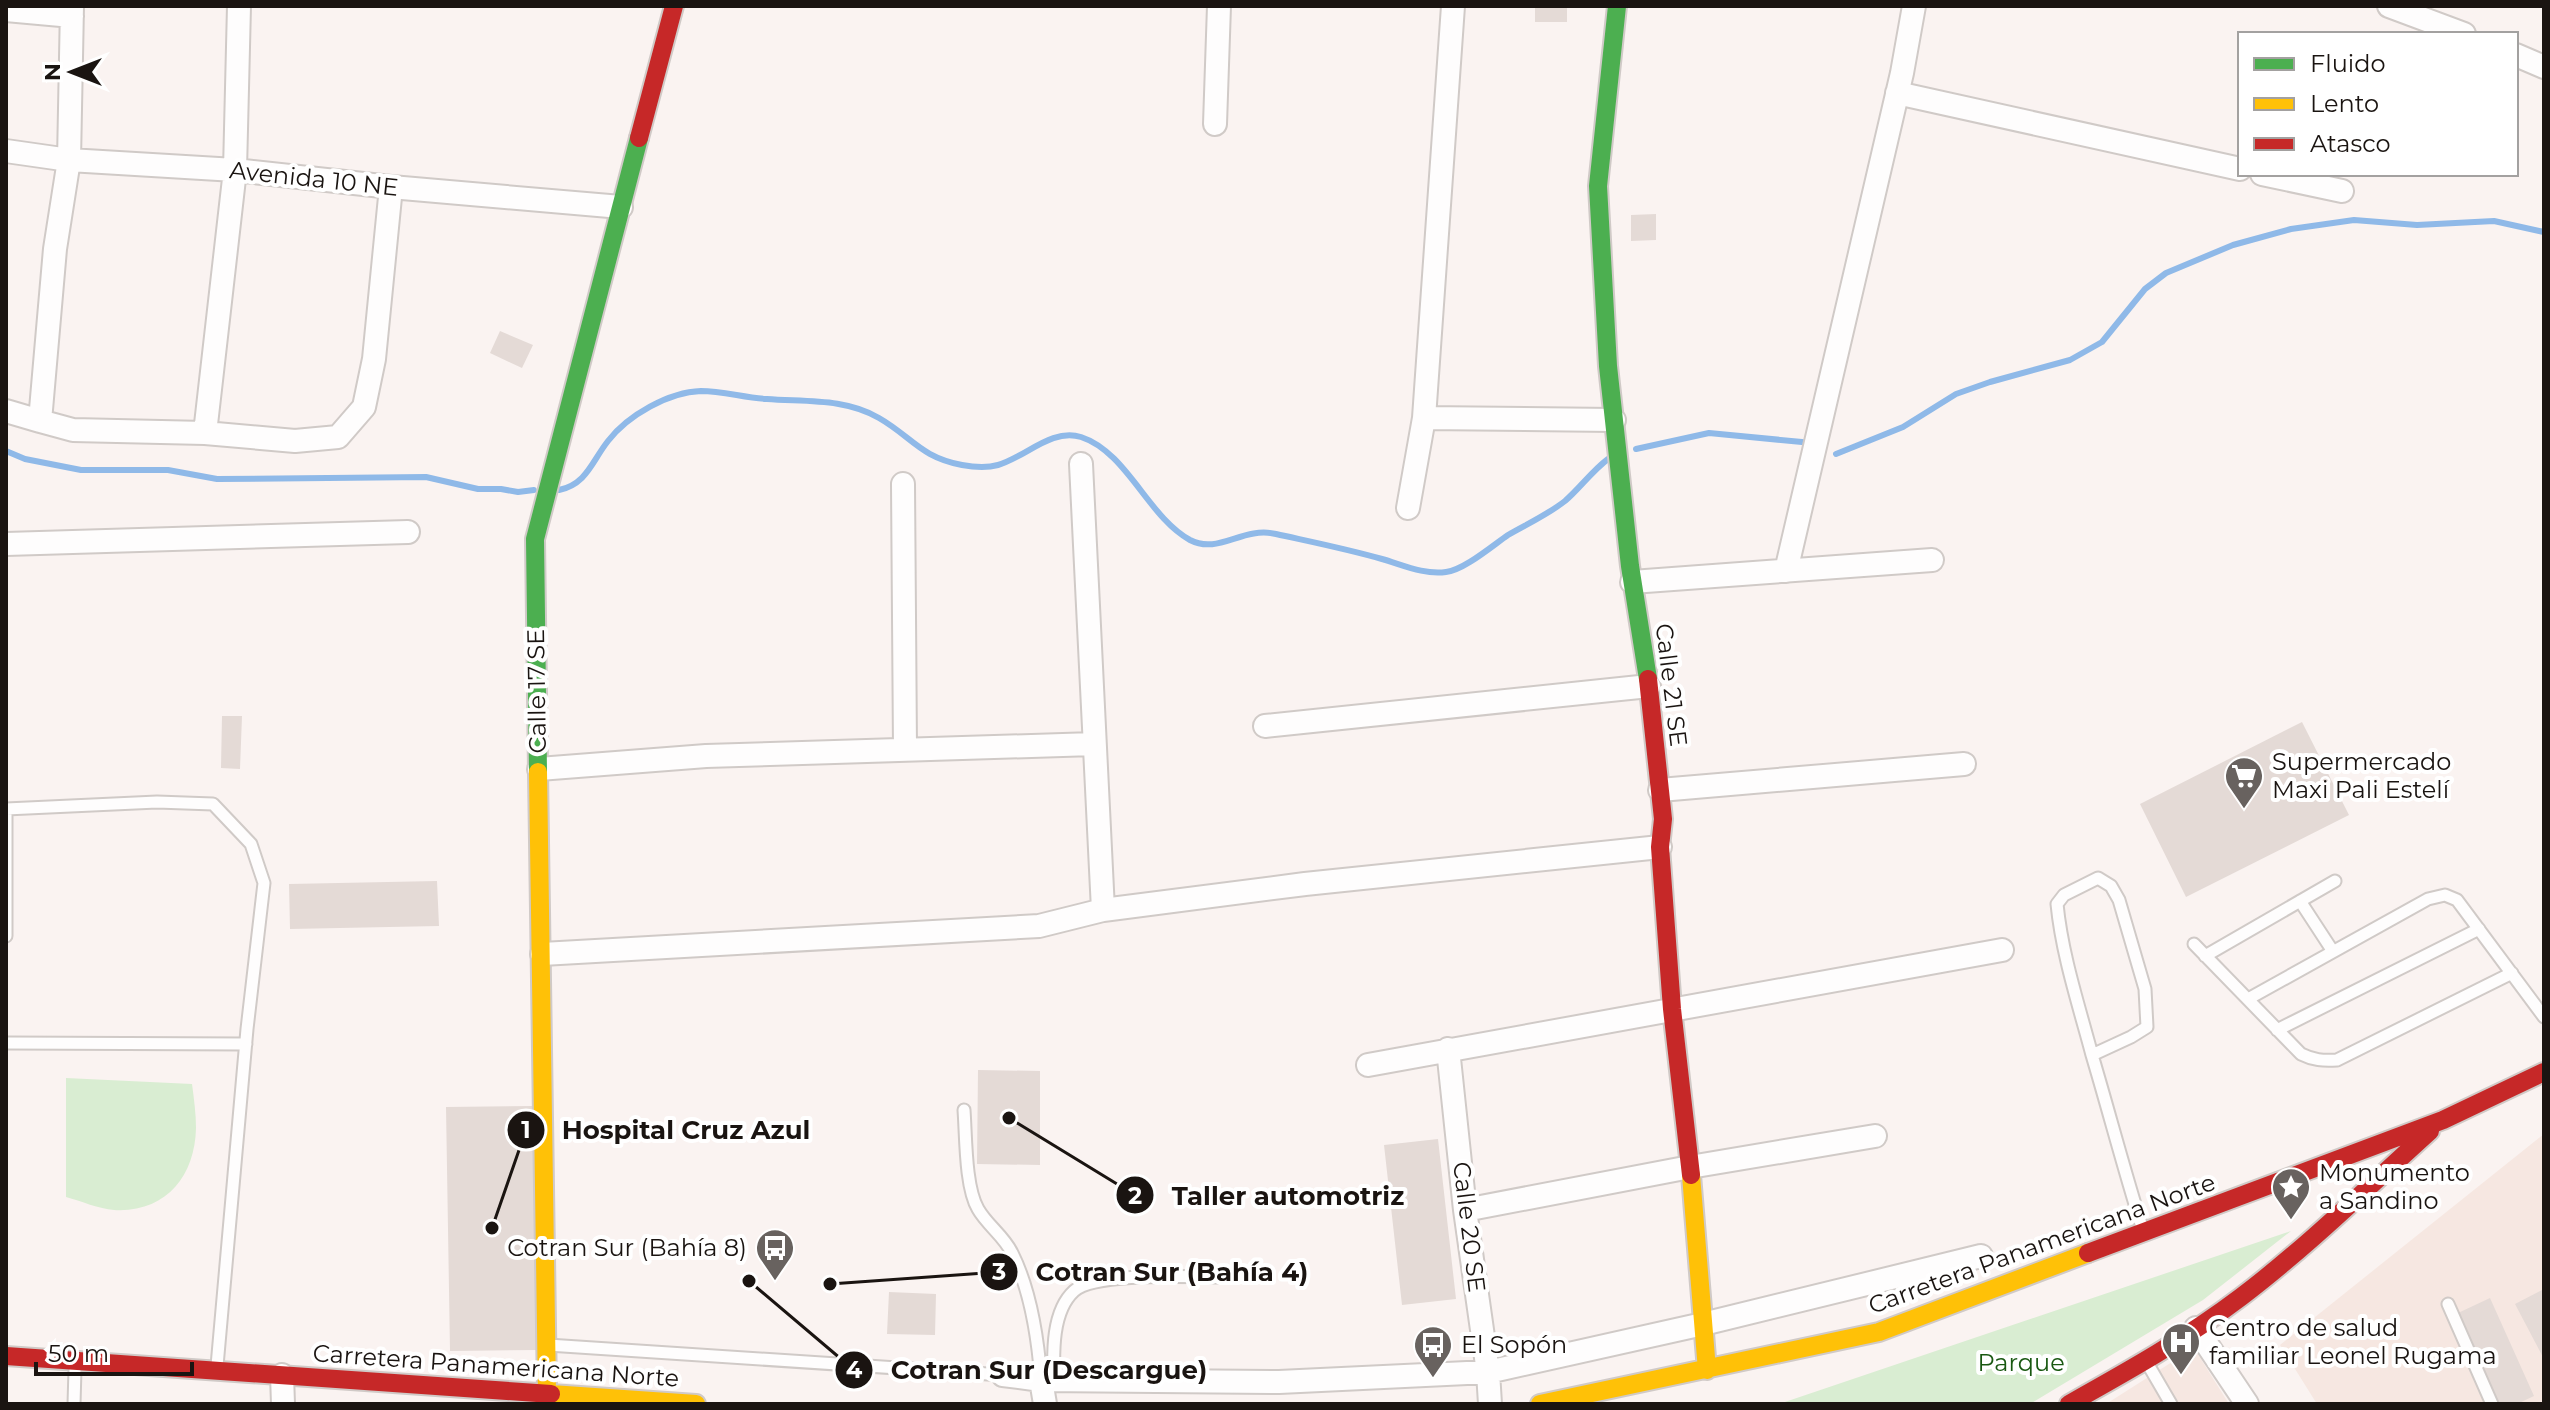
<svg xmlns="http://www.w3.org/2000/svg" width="2550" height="1410" font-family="Montserrat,sans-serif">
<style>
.built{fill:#f6e7e1}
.green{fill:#d9edd2}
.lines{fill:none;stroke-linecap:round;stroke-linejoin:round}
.stream{stroke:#8fb9e8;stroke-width:6}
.building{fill:#e4dad6}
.lane-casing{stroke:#d0cac7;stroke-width:15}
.street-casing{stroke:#d0cac7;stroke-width:26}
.fast-casing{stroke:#d0cac7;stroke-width:22}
.slow-casing{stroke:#d0cac7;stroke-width:22}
.jam-casing{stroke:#d0cac7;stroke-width:22}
.lane{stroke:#fefdfd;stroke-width:11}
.street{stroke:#fefdfd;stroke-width:22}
.fast{stroke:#4caf50;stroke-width:18}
.slow{stroke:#ffc107;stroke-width:18}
.jam{stroke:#c62828;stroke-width:18}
.labels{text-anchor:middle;stroke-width:8;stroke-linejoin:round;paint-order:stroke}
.street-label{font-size:24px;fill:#1a1411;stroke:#fff}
.poi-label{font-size:24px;fill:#1a1411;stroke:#fff;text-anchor:start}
.park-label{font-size:24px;fill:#195811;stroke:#fff}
.leader{fill:none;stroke:#1a1411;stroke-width:3}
.callout-dot{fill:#1a1411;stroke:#fff;stroke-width:3}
.mark-label{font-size:24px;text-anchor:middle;font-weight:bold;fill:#fff}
.callout-label{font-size:26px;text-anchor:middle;font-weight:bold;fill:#1a1411;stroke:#fff;stroke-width:8;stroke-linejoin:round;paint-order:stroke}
</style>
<rect width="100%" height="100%" fill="#faf3f1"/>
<path class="built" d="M2544,1134V1404H2317L2280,1345Z
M2194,1348L2229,1404H2106Z"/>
<path class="green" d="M66,1078L192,1084C194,1099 196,1114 196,1128C195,1177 165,1213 114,1210C99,1209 81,1201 66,1197Z
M2291,1231L2203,1300L2030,1404H1779Z"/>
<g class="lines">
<path class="stream" d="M1636,449L1709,433L1802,442
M6,451L25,459L81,470H168L217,479L426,477L478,489H501L518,492L534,490
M1836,454L1903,427L1956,394L1990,382L2070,360L2102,342L2145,289L2166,273L2233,245L2291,229L2354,220L2417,225L2494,221L2544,232
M559,490C587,484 592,461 608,441C628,415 669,392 701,391C723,391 745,398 767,399C805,402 845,398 879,418C912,437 920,457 962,465C973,467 987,468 998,465C1026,457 1051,428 1081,437C1127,452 1148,517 1190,540C1219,555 1242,526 1276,534C1312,542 1347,549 1382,559C1403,565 1424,575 1446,572C1464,570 1492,546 1508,535C1527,524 1547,515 1565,501C1580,488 1592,471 1608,459"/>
</g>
<path class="building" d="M1535,6H1567V22H1535Z
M1656,214V240L1631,241V215Z
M500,331L533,345L522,368L490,353Z
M222,716H242L240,769L221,768Z
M2302,722L2349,815L2186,897L2140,804Z
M437,881L439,926L290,929L289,884Z
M978,1070L1040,1071V1165L977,1164Z
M533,1106L537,1350L450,1351L446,1107Z
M1438,1139L1456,1299L1402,1305L1384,1145Z
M2544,1289V1359L2515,1304Z
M889,1292L936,1294L935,1335L887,1334Z
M2490,1298L2534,1396L2517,1404H2499L2458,1313Z"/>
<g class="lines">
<g class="lane-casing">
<path id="lane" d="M6,809L157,802L213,804L251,844L264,883L247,1029L217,1366
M2300,901L2332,950
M6,936V809
M2194,944L2301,1054C2313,1060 2323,1061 2337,1060L2512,973
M2205,956L2335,881
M2248,999L2428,899L2445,895L2457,900L2544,1017
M2277,1030L2479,929
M6,1043L246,1044
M2092,1055L2131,1037L2147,1027L2145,989L2119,900L2111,886L2098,878L2064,895L2057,904C2062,955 2079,1006 2092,1055C2109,1112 2124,1170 2142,1227
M964,1110C966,1136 965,1187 978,1209C987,1225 1004,1236 1012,1253C1031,1291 1038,1339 1041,1380
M2448,1304L2492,1404
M548,1345L1003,1375
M2146,1361L2171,1404
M1054,1380C1053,1352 1052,1311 1074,1291C1094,1272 1192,1277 1223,1277
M74,1404L75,1369"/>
</g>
<g class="street-casing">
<path id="street" d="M72,6L69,160L55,249L40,421L73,430L205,433L295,441L338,437L364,407L374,359L391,187
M2389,6L2464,34
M6,10L72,16
M2516,55L2544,67
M1897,93L2240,169
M1215,124L1219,6
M6,151L69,160L235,170L391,187L621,207
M2262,174L2342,191
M6,411L40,421
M1424,418L1614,420
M205,433L235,170L239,6
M1081,464L1103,910
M903,484L905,748
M1408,508L1424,418L1453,6
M6,544L408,532
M1786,571L1902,73L1914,6
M1632,582L1932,560
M1265,726L1649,686
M539,769L706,756L1094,744
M1660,790L1964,764
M542,954L1039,926L1103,910L1305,884L1660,847
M1448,1049L1465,1210L1488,1372L1490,1404
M1368,1065L2002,950
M1465,1210L1690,1167L1875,1136
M2196,1328L2247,1404
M282,1375L283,1404
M1003,1375L1041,1380L1279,1382L1488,1372L1703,1324L1981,1256
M1041,1380L1045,1404"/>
</g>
<g class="fast-casing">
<path id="fast" d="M1617,6L1598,186L1608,366L1630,566L1648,679
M538,772L535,539L639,138"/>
</g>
<g class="slow-casing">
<path id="slow" d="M538,772L547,1395
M1691,1175L1707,1370
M551,1394L696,1404
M1540,1404L1879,1332L2088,1253"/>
</g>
<g class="jam-casing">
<path id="jam" d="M639,138L674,6
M1648,679L1663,819L1660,847L1672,1009L1691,1175
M2088,1253L2443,1120L2544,1072
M6,1356L551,1394
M2069,1404C2128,1371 2187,1338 2241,1297C2308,1246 2368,1187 2430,1131"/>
</g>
<use href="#lane" class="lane"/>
<use href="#street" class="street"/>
<use href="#fast" class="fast"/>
<use href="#slow" class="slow"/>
<use href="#jam" class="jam"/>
</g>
<defs>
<g id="supermarket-pin" transform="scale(2)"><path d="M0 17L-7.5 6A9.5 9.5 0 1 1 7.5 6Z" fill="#68625f" stroke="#fff"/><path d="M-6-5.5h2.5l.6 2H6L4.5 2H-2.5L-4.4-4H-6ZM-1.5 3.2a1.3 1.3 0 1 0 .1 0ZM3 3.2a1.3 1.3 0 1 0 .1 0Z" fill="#fff"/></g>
<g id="sight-pin" transform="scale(2)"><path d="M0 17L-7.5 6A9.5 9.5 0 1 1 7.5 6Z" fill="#68625f" stroke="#fff"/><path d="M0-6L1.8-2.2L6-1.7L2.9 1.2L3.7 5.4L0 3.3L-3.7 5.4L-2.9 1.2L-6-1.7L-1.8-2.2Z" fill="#fff"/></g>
<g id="bus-pin" transform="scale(2)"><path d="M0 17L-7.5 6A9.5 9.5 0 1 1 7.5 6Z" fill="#68625f" stroke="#fff"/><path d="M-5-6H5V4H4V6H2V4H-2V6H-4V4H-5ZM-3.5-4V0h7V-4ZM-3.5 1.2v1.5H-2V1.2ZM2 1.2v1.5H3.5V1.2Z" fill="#fff"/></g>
<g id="hospital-pin" transform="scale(2)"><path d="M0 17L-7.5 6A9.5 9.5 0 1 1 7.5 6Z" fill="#68625f" stroke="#fff"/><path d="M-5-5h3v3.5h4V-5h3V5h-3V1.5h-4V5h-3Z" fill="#fff"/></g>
</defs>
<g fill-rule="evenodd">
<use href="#supermarket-pin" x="2244" y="776"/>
<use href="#sight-pin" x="2291" y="1187"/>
<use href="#bus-pin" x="775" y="1248"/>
<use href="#hospital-pin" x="2181" y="1342"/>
<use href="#bus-pin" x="1433" y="1345"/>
</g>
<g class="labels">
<g class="street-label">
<text transform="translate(314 179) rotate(6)" y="8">Avenida 10 NE</text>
<text transform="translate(1671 685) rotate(83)" y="8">Calle 21 SE</text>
<text transform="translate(537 691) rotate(-91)" y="8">Calle 17 SE</text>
<text transform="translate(1469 1227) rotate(83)" y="8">Calle 20 SE</text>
<text transform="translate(2042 1244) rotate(-20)" y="8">Carretera Panamericana Norte</text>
<text transform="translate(496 1366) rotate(4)" y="8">Carretera Panamericana Norte</text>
</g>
<g class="poi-label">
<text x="2272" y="770">Supermercado<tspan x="2272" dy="28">Maxi Pali Estelí</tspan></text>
<text x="2319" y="1181">Monumento<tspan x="2319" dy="28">a Sandino</tspan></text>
<text x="747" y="1256" text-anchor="end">Cotran Sur (Bahía 8)</text>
<text x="2209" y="1336">Centro de salud<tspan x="2209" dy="28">familiar Leonel Rugama</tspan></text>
<text x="1461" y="1353">El Sopón</text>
</g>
<g class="park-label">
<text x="2021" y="1371">Parque</text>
</g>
</g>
<path class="leader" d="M492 1228L526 1130M1009 1118L1135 1195M830 1284L999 1272M749 1281L854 1370"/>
<g class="callout-dot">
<circle cx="492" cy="1228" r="8"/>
<circle cx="1009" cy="1118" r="8"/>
<circle cx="830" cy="1284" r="8"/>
<circle cx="749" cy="1281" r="8"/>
<circle cx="526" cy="1130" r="20"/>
<circle cx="1135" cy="1195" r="20"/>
<circle cx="999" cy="1272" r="20"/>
<circle cx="854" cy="1370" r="20"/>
</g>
<g class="mark-label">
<text x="526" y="1138">1</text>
<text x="1135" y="1204">2</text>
<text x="999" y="1280">3</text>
<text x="854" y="1378">4</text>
</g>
<g class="callout-label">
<text x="686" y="1139">Hospital Cruz Azul</text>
<text x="1288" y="1205">Taller automotriz</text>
<text x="1172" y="1281">Cotran Sur (Bahía 4)</text>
<text x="1049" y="1379">Cotran Sur (Descargue)</text>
</g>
<rect width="2550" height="1410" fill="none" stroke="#1a1411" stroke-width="16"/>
<rect x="2238" y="32" width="280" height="144" fill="#ffffff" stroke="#a3a1a0" stroke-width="2"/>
<rect x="2254" y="58" width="40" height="12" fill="#4caf50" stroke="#a3a1a0" stroke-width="2"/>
<text x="2310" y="72" font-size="24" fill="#1a1411">Fluido</text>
<rect x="2254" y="98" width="40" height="12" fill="#ffc107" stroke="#a3a1a0" stroke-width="2"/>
<text x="2310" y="112" font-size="24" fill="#1a1411">Lento</text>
<rect x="2254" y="138" width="40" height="12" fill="#c62828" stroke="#a3a1a0" stroke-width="2"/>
<text x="2310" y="152" font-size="24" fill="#1a1411">Atasco</text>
<g transform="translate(72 72) rotate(270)" stroke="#ffffff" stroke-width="6" paint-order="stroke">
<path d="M0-6L14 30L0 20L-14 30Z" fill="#1a1411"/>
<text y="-12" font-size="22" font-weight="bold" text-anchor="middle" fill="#1a1411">N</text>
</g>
<path d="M36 1362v12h156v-12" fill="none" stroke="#1a1411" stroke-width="4"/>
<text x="48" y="1362" font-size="24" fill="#1a1411" stroke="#ffffff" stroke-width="6" paint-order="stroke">50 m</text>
</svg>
